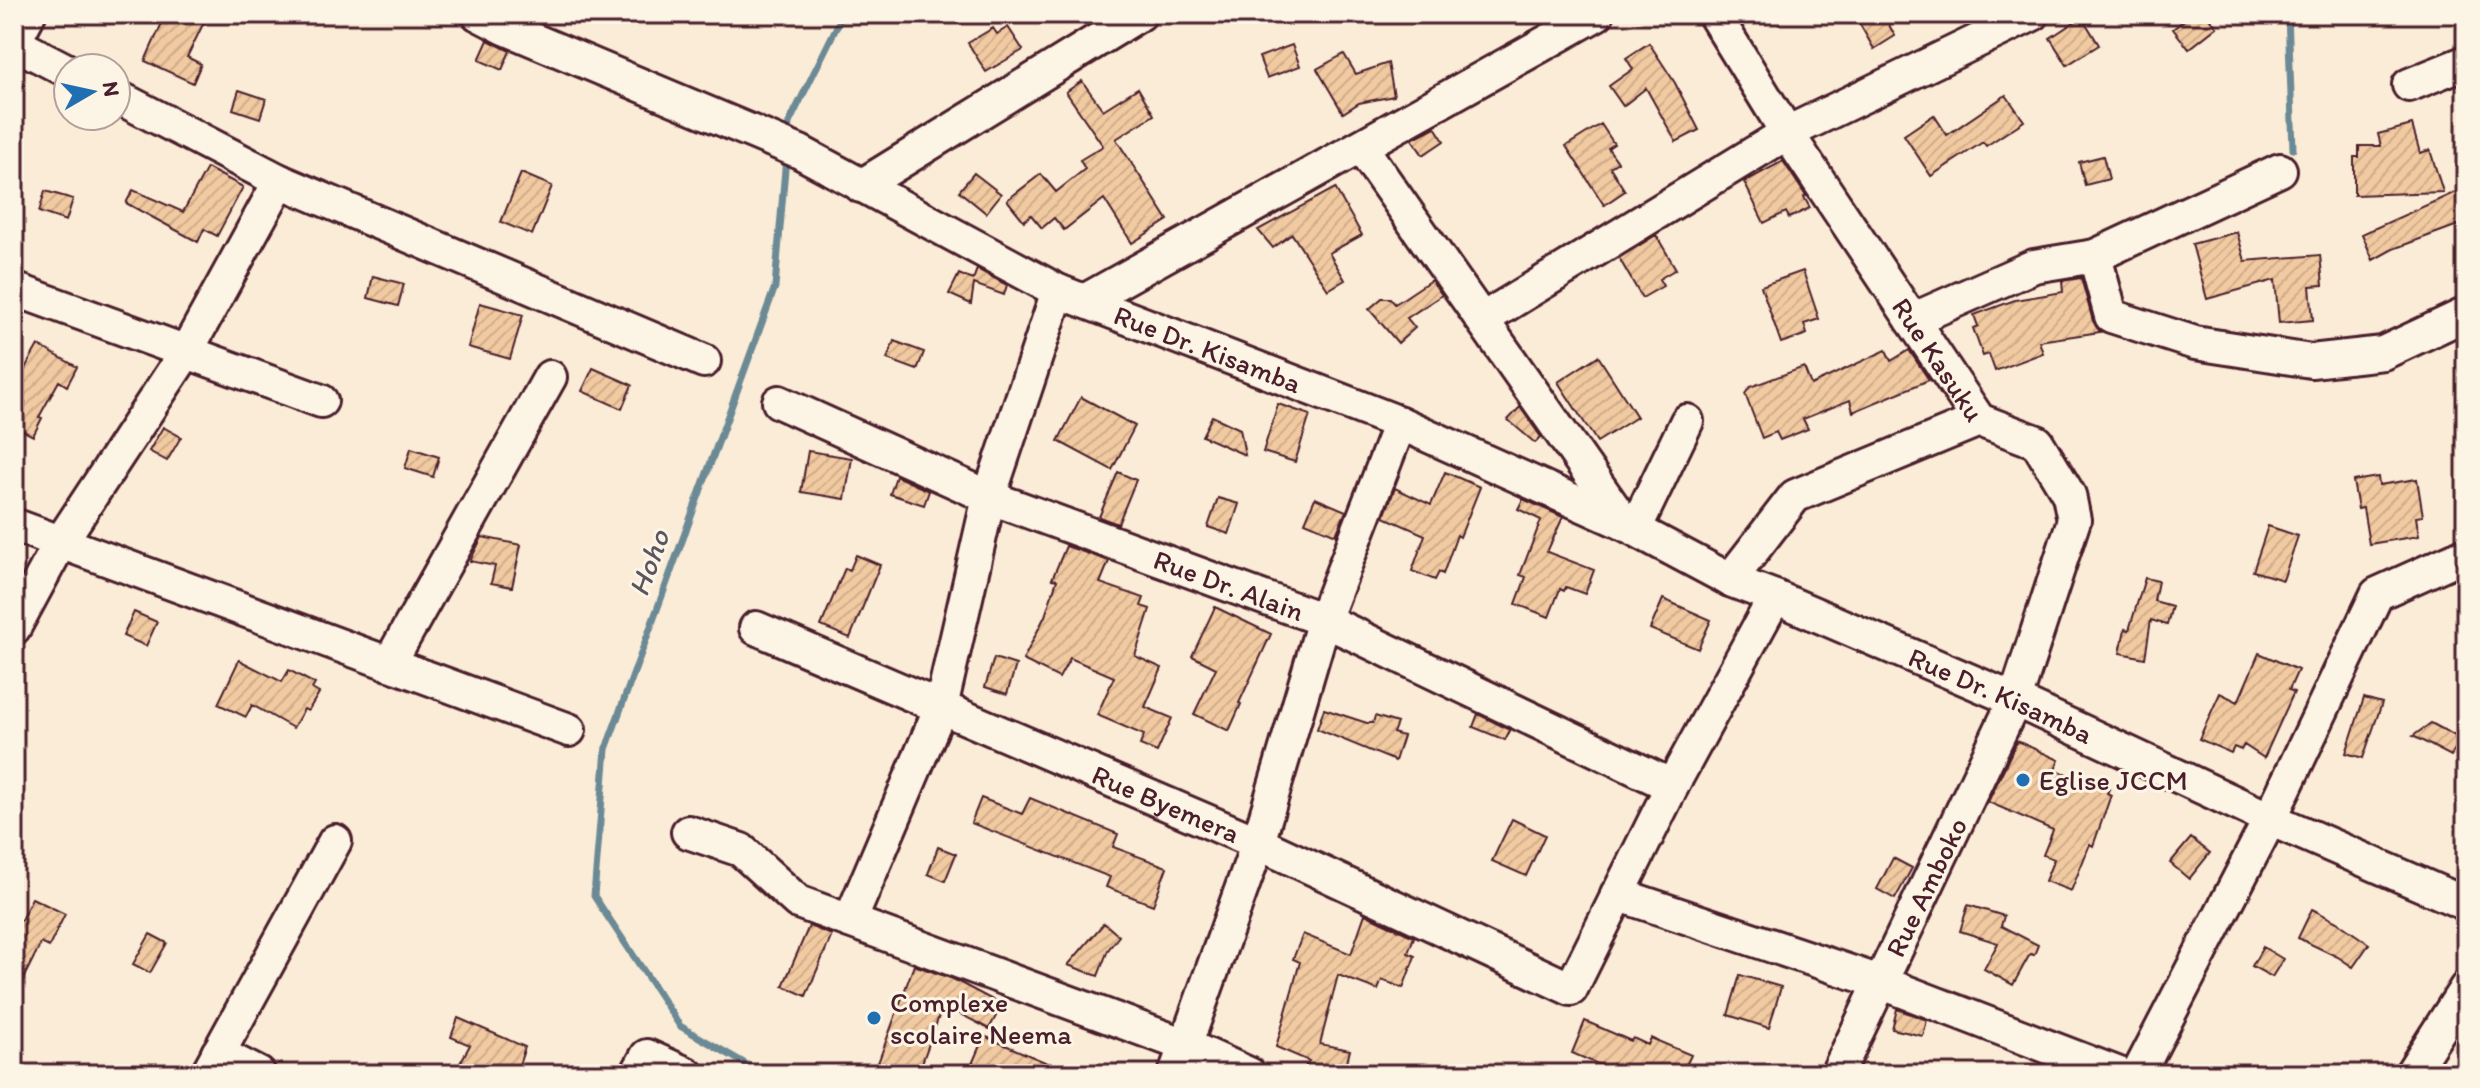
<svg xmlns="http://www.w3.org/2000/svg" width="2480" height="1088" font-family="Itim,sans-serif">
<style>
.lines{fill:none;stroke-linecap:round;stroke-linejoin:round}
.stream{stroke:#6c8a95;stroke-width:7}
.building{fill:url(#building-hatch);stroke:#4a1f2b;stroke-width:2}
.minor-casing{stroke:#4a1f2b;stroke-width:38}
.minor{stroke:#fcf5e5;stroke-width:32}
.poi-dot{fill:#1f6fb2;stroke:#fcf5e5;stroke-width:3}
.labels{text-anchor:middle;stroke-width:6;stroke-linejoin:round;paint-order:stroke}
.street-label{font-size:28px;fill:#4a1f2b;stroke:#fcf5e5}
.poi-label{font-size:28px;fill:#4a1f2b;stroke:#fcf5e5;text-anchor:start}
.water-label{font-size:30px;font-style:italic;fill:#5b5560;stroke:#fcf5e5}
</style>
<defs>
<pattern id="building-hatch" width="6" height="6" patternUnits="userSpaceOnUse" patternTransform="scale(2)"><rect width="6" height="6" fill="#f1caa1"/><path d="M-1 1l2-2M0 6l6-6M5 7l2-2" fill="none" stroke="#d0ad8b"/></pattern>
</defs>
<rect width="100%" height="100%" fill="#faecd7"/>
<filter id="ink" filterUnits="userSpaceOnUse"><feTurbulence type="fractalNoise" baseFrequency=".0125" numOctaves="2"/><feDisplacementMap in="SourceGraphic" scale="16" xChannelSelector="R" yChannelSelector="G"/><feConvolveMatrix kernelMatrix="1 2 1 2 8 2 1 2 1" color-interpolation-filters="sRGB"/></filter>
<g filter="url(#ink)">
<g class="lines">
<path class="stream" d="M2288,14L2293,149
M788,137L789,123L843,14
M763,1074L680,1026L594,896L606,749L775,287L786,157"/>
</g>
<path class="building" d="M166,14H208L187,57L201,64L193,83L145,61Z
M1854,14H1883L1895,36L1874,49Z
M2192,14H2206L2217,27L2189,49L2173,29Z
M2082,17L2099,45L2067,65L2050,38Z
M1008,27L1023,50L986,72L968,43L993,28L997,34Z
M488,40L510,51L502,70L479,60Z
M1649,43L1675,83L1699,130L1676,142L1646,88L1623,106L1609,86L1633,69L1626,58Z
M1292,45L1300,66L1267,78L1259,57Z
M1344,54L1356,74L1388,63L1394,96L1359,103L1343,113L1317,69Z
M1082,81L1103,110L1138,88L1154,115L1116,139L1168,220L1132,243L1104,199L1064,230L1054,218L1042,228L1031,215L1024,221L1007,200L1041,174L1056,192L1085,169L1080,160L1103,146L1066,92Z
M239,90L266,99L260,118L233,109Z
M2006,95L2024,121L1986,146L1983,142L1931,176L1904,135L1934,115L1947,135Z
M1601,124L1614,144L1608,148L1618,162L1610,167L1625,191L1604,205L1566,146Z
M2412,125L2420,153L2430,150L2443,192L2354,195V157H2359V146H2381L2378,134Z
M1435,127L1444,141L1423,155L1412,139Z
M2103,156L2109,179L2085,185L2079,162Z
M1783,161L1806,196L1804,197L1810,208L1789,218L1786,212L1764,223L1744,182Z
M207,168L243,187L217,236L204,229L198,242L126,203L133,190L183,212Z
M521,173L552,186L532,235L501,222Z
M974,173L1001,194L986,213L959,191Z
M1335,188L1362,235L1329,253L1345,280L1328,290L1292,234L1273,248L1258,230Z
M45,191L73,199L66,221L39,212Z
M2458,191L2466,212V222L2393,249L2373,260L2362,234Z
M2237,232L2245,261L2320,255L2323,285L2310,286L2313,320L2279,323L2275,280L2207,299L2192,244Z
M1656,235L1676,269L1659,279L1663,286L1642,298L1619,258Z
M977,269L1007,285L1004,295L974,284L971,304L949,294L959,274L973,280Z
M1803,271L1819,319L1804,324L1807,334L1781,343L1761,286Z
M373,276L404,284L398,306L368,298Z
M2081,278L2093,321L2100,332L2039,341L2043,353L1995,371L1989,354L1983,356L1973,328L1978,326L1974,315L2015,300L2063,292L2062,281Z
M1431,280L1442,295L1407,318L1415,328L1398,343L1369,309L1382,298H1390L1395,304Z
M480,303L523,315L510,359L468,347Z
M894,341L924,352L917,370L887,359Z
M38,345L77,367L67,386L59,381L39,417L42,418L33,436L14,426L25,402L14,396V388Z
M1886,350L1891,361L1909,350L1929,380L1853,412L1850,400L1803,419L1808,429L1780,440L1776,432L1762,438L1745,394L1750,387L1804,367L1811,385Z
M1598,356L1637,417L1597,442L1558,382Z
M593,368L632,385L622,409L582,391Z
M1081,397L1135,426L1112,470L1058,441Z
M1278,404L1310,415L1295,462L1263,452Z
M1520,407L1541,437L1535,443L1508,420Z
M1212,416L1240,429L1245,455L1202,436Z
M163,427L181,437L167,461L149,451Z
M411,448L439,457L433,477L405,468Z
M808,451L852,458L845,499L801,492Z
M1118,472L1136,480L1118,524L1099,517Z
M1445,472L1480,487L1460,537L1457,535L1443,574L1439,572L1435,580L1412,571L1425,535L1384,517L1395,488L1431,505Z
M896,476L929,491L924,505L890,494Z
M2378,477L2379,485L2417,479L2423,516L2416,517L2419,536L2369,544L2363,508L2358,509L2353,481Z
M1218,498L1239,504L1229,534L1208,527Z
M1315,498L1346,511L1336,535L1305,522Z
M1523,499L1563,517L1547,552L1594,570L1585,594L1566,587L1564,591L1560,589L1549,617L1516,604L1526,577L1520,575L1541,520L1518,509Z
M2268,526L2298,536L2283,580L2253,571Z
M482,537L521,545L512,587L491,583L495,566L470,561Z
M1066,546L1109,561L1100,583L1144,598L1141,606L1150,609L1135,656L1162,668L1145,707L1172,718L1157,752L1140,745L1144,735L1097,715L1114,677L1070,658L1059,678L1023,660L1045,616L1057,580L1052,579Z
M856,555L880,565L850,638L821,626L845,568L850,570Z
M2145,578L2158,581L2154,601L2172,606L2167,625L2151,620L2145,658L2120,653L2125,629L2129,630Z
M1663,599L1711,620L1698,649L1650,629Z
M1215,607L1271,634L1239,703L1241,704L1229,731L1194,714L1216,668L1192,656Z
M134,612L157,622L146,646L123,636Z
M2259,653L2298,670L2289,690L2294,692L2264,758L2244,745L2241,750L2234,747L2231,753L2199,739L2220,693L2238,702Z
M994,658L1016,665L1007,694L985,687Z
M239,660L282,682L289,670L315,684L312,689L319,693L308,711L304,709L293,728L252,705L246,717L218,704Z
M2364,698L2382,703L2363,758L2346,753Z
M1324,709L1367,723H1373L1375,716L1397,723L1393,733L1403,736L1395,761L1317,729Z
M1478,714L1510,730L1505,740L1473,727Z
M2431,723L2461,739L2451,756L2413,736Z
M2017,741L2059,760L2055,770L2109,789L2107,793L2111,795L2093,846L2090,844L2071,891L2045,881L2054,859L2043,855L2053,830L1988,802Z
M981,798L1022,814L1030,798L1118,834L1113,847L1167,867L1153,905L1106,887L1110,877L971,823Z
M1512,819L1545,835L1526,876L1492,861Z
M2191,838L2210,853L2189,879L2170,863Z
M938,847L956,854L945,881L928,874Z
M1893,858L1912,868L1895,899L1877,889Z
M32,898L65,914L49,947L41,943L14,997V934Z
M1968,905L2004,916L2001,926L2038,945L2034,955L2030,954L2013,985L1984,969L1998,943L1960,931Z
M2312,909L2337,922L2369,944L2353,967L2338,957L2298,938Z
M1365,914L1414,937L1408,953L1415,956L1403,988L1382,980L1378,990L1338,975L1320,1044L1350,1050L1344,1074L1305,1067L1309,1061L1276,1047L1300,962L1293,959L1303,934L1351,954Z
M1104,923L1119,936L1108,950L1098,976L1068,965Z
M809,926L832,935L806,996L783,986Z
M150,934L167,943L150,973L133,964Z
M2263,947L2283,959L2272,977L2252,966Z
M914,965L953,979L1002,1005L989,1029L943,1005L918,1074H874Z
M1740,975L1781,987L1769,1028L1728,1015Z
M1897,1009L1927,1020L1923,1036L1892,1029Z
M458,1018L525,1047L516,1074H454L470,1045L451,1037Z
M1585,1021L1631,1041L1633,1038L1648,1045L1651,1038L1691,1055L1682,1074H1621L1572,1053Z
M984,1036L1073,1074H996L972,1064Z"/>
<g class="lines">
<g class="minor-casing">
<g id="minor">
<path id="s1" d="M478,14L505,28L800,152L1058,291L1400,423L1625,524L1730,580L1775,597L2015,700L2270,819L2466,904"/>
<path id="s2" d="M1714,14L1787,133L1979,420L2037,442L2069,495L2074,520L2015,700L1837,1074"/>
<path d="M14,42L29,14"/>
<path d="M14,43L68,71"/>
<path d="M2409,85L2466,62"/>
<path d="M116,96L280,181L704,361"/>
<path d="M1361,147L1625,524"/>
<path d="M861,186L1140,14"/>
<path d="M2095,256L2111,316L2195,343L2311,361L2383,353L2466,314"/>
<path d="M14,289L321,401"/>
<path d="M1086,300L1597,14"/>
<path d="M1483,319L1787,133L2033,14"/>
<path d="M1912,320L2034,266L2095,256L2280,170"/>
<path id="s3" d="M779,402L989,497L1324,620L1672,786"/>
<path d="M14,525L569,730"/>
<path d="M1635,529L1687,421"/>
<path d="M1730,580L1795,496L1979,420"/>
<path d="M14,628L60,543L186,352L280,181"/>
<path id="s4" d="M756,628L1258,843L1571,989L1672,786L1775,597"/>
<path d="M389,664L550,377"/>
<path d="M688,832L741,850L798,902L1185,1045L1249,1074"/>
<path d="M1617,894L1880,982L2119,1074"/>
<path d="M850,921L941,707L989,497L1058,291"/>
<path d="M218,1053L259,1074"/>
<path d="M207,1074L335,841"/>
<path d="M637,1074L647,1056L687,1074"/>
<path d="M1175,1074L1258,843L1324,620L1400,423"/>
<path d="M2138,1074L2270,819L2377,594L2466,554"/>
<path d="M2411,1074L2466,988"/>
</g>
</g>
<use href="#minor" class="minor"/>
</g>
</g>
<g class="poi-dot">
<circle cx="2023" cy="780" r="8"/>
<circle cx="874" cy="1018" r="8"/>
</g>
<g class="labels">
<g class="street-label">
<text dy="10" stroke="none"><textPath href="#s1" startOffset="804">Rue Dr. Kisamba</textPath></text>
<text dy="10" stroke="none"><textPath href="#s2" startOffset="412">Rue Kasuku</textPath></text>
<text dy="10" stroke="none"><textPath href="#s3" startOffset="486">Rue Dr. Alain</textPath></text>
<text dy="10" stroke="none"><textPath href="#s1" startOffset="1670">Rue Dr. Kisamba</textPath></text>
<text dy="10" stroke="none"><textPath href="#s4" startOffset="446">Rue Byemera</textPath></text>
<text transform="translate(1926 887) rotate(-64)" y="10">Rue Amboko</text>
</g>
<g class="poi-label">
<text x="2039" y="790">Eglise JCCM</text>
<text x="890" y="1012">Complexe<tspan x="890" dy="32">scolaire Neema</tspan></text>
</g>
<g class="water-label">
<text transform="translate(649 563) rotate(-70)" y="10">Hoho</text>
</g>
</g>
<rect width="2480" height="1088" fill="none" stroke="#fcf5e5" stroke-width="48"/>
<rect x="24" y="24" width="2432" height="1040" fill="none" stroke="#4a1f2b" stroke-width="3" filter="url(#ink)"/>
<g transform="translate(92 92) rotate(81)"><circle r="38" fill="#fcf5e5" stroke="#b59f9b" stroke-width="2"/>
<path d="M0-6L14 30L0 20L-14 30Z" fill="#1f6fb2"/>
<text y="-12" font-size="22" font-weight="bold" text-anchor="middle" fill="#4a1f2b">N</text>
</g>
</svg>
